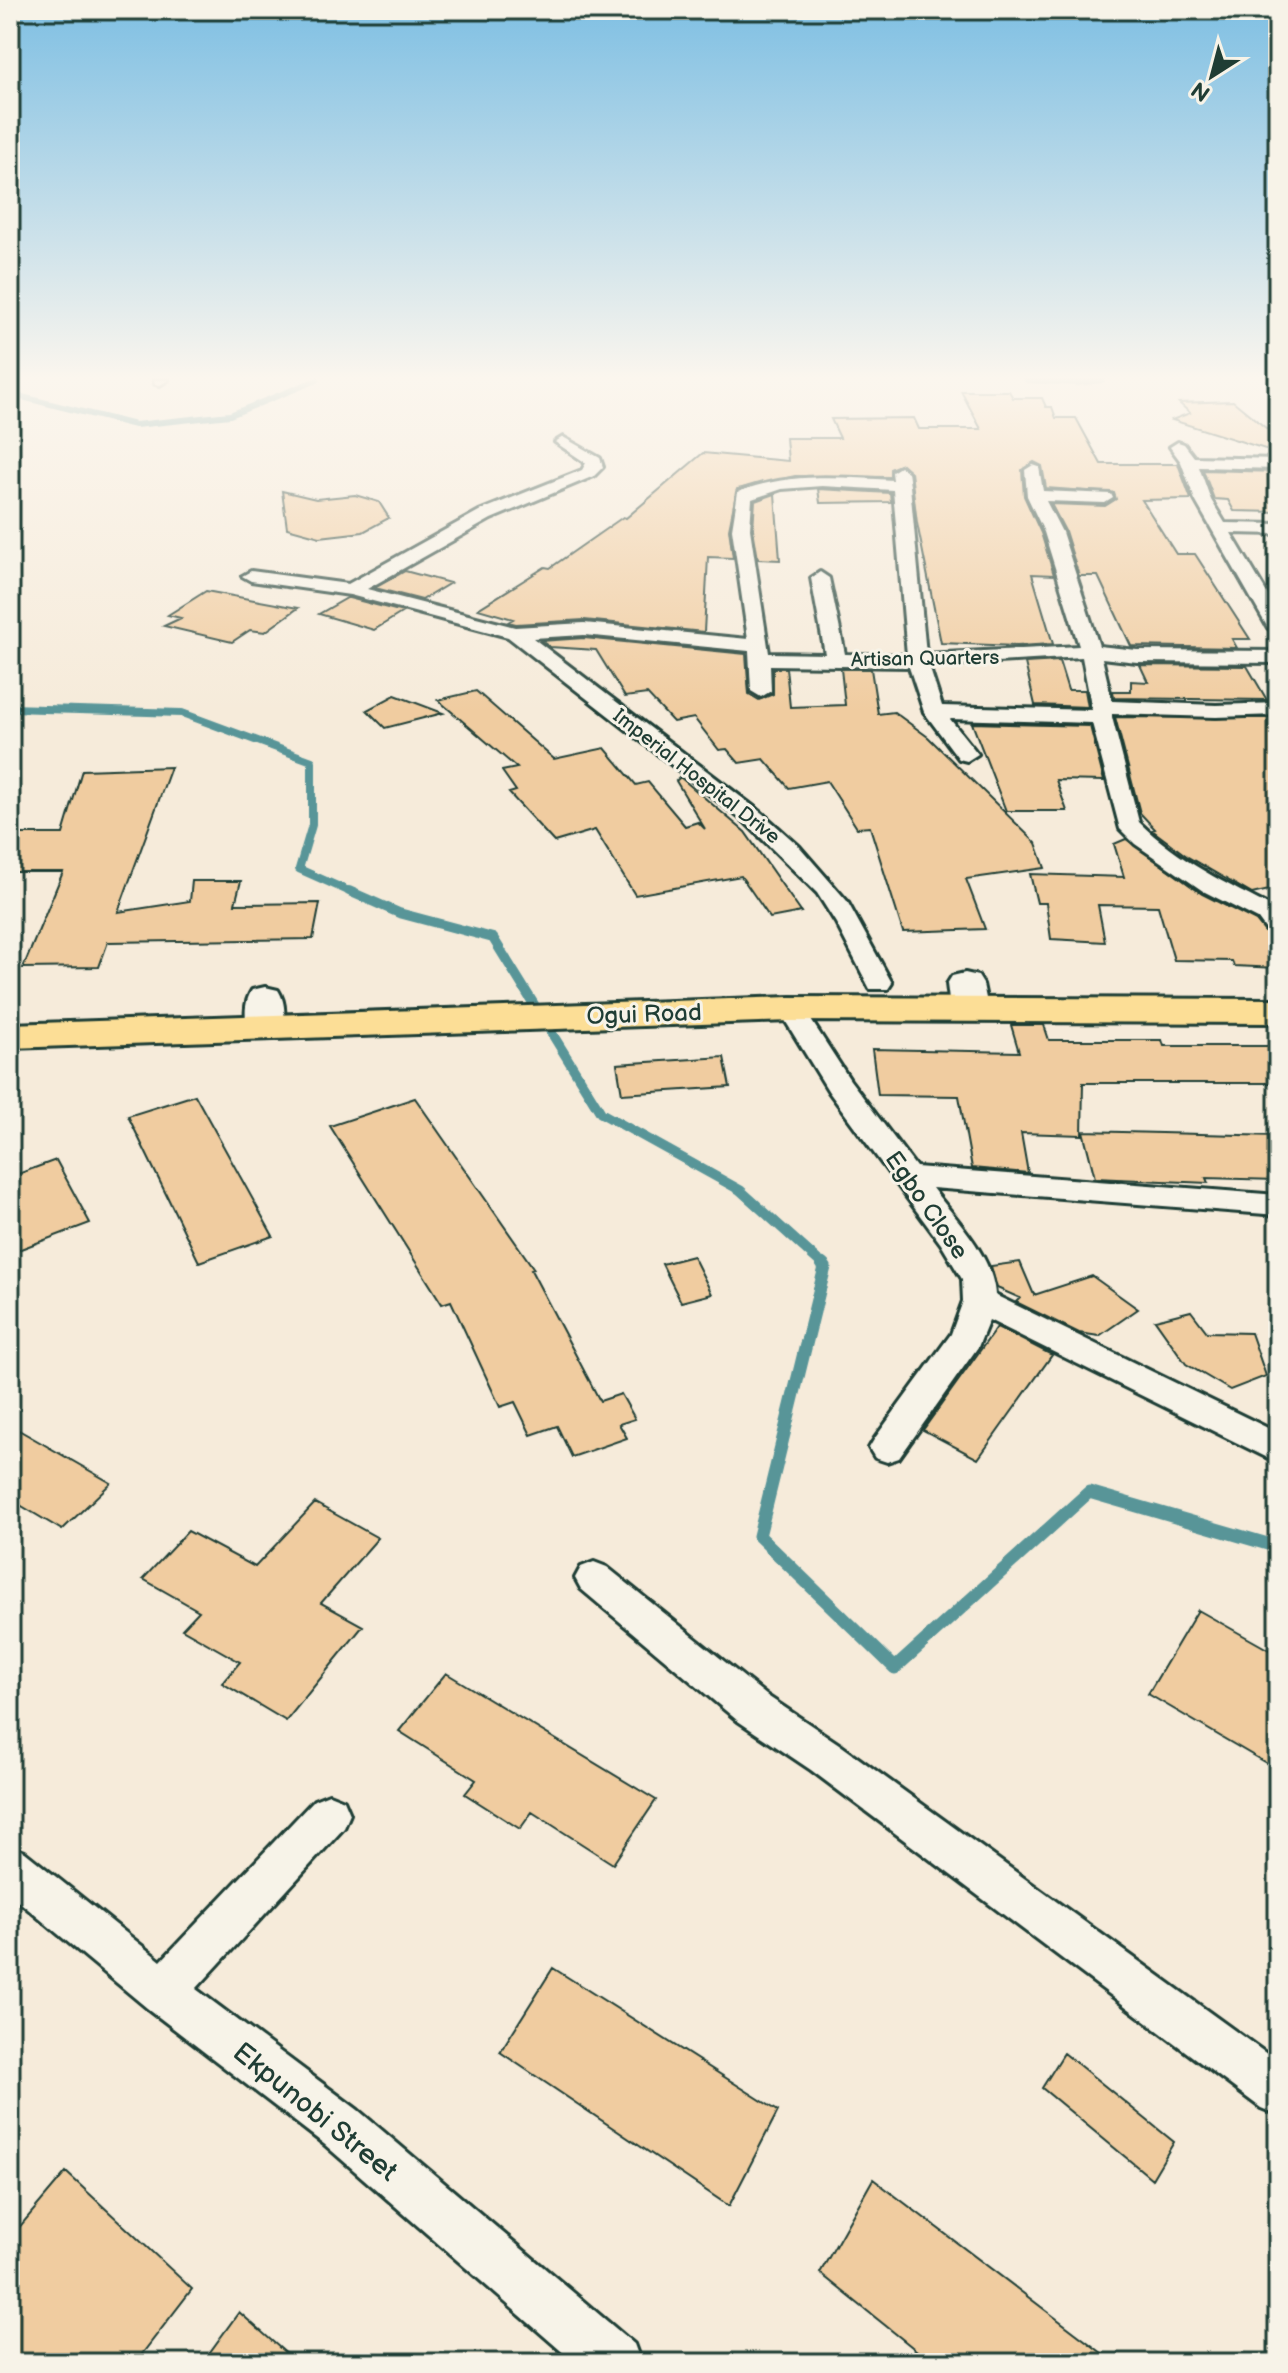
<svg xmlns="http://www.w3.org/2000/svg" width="1288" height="2373" font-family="'Balsamiq Sans',sans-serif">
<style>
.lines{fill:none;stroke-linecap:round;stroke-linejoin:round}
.stream-far3{stroke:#599598;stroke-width:6}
.stream-far2{stroke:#599598;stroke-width:8}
.stream-far1{stroke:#599598;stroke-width:10}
.stream{stroke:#599598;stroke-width:13}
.building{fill:#f0cca0;stroke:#1f3d34;stroke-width:2}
.street-casing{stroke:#1f3d34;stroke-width:6}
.secondary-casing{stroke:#1f3d34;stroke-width:6}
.primary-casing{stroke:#1f3d34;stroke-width:6}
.street{fill:#f7f3e8;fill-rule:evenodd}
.secondary{fill:#f7f3e8;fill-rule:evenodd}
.primary{fill:#fcde96;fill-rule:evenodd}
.labels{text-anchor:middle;stroke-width:6;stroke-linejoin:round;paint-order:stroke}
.far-street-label{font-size:20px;fill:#1f3d34;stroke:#f7f3e8}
.street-label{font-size:24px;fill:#1f3d34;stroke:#f7f3e8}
.near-street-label{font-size:28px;fill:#1f3d34;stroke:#f7f3e8}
</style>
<rect width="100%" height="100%" fill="#f6ebda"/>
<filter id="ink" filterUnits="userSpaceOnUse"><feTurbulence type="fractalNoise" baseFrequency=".0125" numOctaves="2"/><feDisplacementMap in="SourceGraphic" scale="16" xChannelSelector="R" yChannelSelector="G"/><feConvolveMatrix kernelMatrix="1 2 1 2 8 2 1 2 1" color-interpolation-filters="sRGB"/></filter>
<g filter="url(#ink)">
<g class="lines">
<path class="stream-far3" d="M1027,380L1077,383L1102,380
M10,394L135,425L230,415L317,380"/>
<path class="stream-far2" d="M10,708L182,713L312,761V825L299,869L353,893"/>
<path class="stream-far1" d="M349,891L399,913L493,938L601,1113L740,1190L824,1266"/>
<path class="stream" d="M822,1264L825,1267L759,1536L895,1668L1089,1492L1278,1547"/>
</g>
<path class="building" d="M961,391H1009L1013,398H1042L1046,407H1052L1056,418H1076L1101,464H1178L1191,499L1142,500L1176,554H1195L1250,639H1232L1237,648L1131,646L1098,576H1079L1065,531L1051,504L1105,506L1116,499L1114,493L1046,488L1042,466L1034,462L1022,470L1024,496L1041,533L1054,575L1032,574L1053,644L1017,646L941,643L917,523L911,472L902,464L890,469V477L795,476L737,489L729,529L733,558L708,557L704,632L584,620L516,624L508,622L513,619L478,609L545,567L550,568L623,517L626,518L703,453L788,461L786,438H840L831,419L914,418L919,429H981Z
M1233,401L1278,438V453L1172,420L1190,413L1179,403Z
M1203,470L1278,472V512L1234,511L1228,500L1214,499Z
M818,489L890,493L891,502L820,503Z
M282,491L316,499L355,495L379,502L389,518L363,532L320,537L287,528Z
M775,494L780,560L758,559L753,529L755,501Z
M405,571L450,583L422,600L375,588Z
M206,591L298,608L265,632L250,630L232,642L164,626L181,618L168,615Z
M347,598H349L403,612L374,630L319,614Z
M584,638L746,654L749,694L759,700L773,694V668H786L790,707L845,705L841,669H871L878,714L894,712L928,737L1036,843L1045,868L966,879L985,929L903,932L870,827L857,828L827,781L789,788L764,759L739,763L727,749L719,750L694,718L673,722L647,694L625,697L596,650L550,647L541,641Z
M1059,661L1068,690H1085L1088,707L1035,705L1025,663Z
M1140,665L1247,666L1267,700L1114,698L1113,691H1131V681L1148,682Z
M476,691L554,759L605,748L636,785L648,782L685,826L698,822L705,829L676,781L680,777L745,832L801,912L770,918L741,876L635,895L595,830L554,842L509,793L516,791L502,771L517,768L438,700Z
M395,695L443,713L385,728L367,710Z
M1115,717L1277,718L1278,888L1252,894L1188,857L1152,830L1155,829L1140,813Z
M972,723L1090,726L1104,781L1056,780L1067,811H1006Z
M171,767L118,912L190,901L192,881H241L235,904L320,903L313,939L108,942L99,967L23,968L63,872H10V834H63L82,770Z
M1126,839L1202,894L1256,921L1270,938L1273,943H1268L1278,968L1234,966L1232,961L1174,960L1158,906L1098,905L1105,942L1051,939L1046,903H1037L1030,874L1124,877L1114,844Z
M1011,1025H1044L1049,1040H1162L1164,1046H1278V1083H1083L1082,1135L1021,1133L1028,1173L972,1168L959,1096L878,1095L872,1049L1019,1052Z
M724,1057L730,1087L622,1094L617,1064Z
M195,1095L273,1236L199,1262L128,1116Z
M415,1098L534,1269L531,1270L600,1401L621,1394L635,1419L619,1424L627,1438L572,1457L557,1426L531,1435L515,1402L500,1407L451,1301L442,1304L330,1126Z
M1083,1131L1278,1136V1180L1206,1178L1208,1183L1095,1178Z
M56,1160L90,1223L10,1253V1177Z
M693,1256L712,1294L681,1302L662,1264Z
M1020,1262L1034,1295L1092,1276L1138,1309L1099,1336L1079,1333L1016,1302L1020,1298L997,1288L991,1266Z
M1191,1311L1207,1332L1251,1333L1266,1376L1230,1390L1186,1364L1155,1320Z
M997,1327L1052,1355L978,1459L923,1430Z
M10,1425L111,1483L62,1530L10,1499Z
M315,1503L378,1538L321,1603L363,1626L286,1721L222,1683L240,1662L182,1629L199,1611L143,1579L188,1531L255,1567Z
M1198,1610L1278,1655V1770L1148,1694Z
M446,1673L656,1800L613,1864L532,1812L520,1829L465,1794L476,1780L399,1731Z
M553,1968L778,2111L729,2206L500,2052Z
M1064,2053L1174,2142L1152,2179L1042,2088Z
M66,2172L192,2289L135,2363H10V2238Z
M873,2179L1115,2363H932L820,2273Z
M239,2312L297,2363H202Z"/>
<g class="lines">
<g class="street-casing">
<path id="street" d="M154,380H168L160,385L155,384Z
M563,437L600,458L603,467L594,476L491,519L367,589L515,627L584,623L748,639L732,529L738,492C789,472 839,477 893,480L892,472L900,467L908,472L910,486L926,654L1079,646L1044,532L1027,496L1025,470L1033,465L1039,467L1043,491L1111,494L1113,498L1105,503L1046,501L1062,532L1099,646L1137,650L1278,651V663L1137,662L1102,658L1112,701L1216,705L1278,703V715L1216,717L1112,714V717L1139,822C1177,860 1228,885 1276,909L1278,937L1269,934L1258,919L1203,891L1135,844L1120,829L1092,723L950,719L978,754L967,761L959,759L924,712L909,667L770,665L771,691L761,697L751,691L749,651L584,635L533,638L762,813L799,846L847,901L892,983L888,989H870L836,923L817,893L746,823L508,637L350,595L251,581L242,576L251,571L348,584L479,511L582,470L586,463L555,442ZM822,486L893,490L907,655L845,654L829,578L820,572L811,578L825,654L769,653L750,529L752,499L782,489ZM1082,657L1092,710L942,706L929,666Z
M1178,442L1184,444L1194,457L1278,459V469L1199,467L1211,500L1225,523L1278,524V534L1231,533L1278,612V634L1268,628L1195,500L1181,462L1170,447Z
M791,1001L800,1003L850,1080L916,1167L1278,1195V1215L932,1188C955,1218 993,1256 995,1295L1278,1433V1463L989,1320L978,1347L899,1458L887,1462L875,1458L869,1448L875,1438L951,1334L963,1301L962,1279L941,1244L829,1092L778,1009L782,1003Z
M594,1562L607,1567L766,1695L839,1744L1278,2062V2115L1261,2108L811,1770L738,1721L581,1589L575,1578L581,1567Z
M329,1794L344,1800L350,1814L344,1828L196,1989L358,2110L634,2344L641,2363H575L324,2144L147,2008L10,1894V1846L25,1852L161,1961L314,1800Z"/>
</g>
<g class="secondary-casing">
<path id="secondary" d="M965,973L978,976L983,984L988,1008L982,1016L969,1019L956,1016L950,1008L947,984L952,976Z
M265,987L278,990C286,1002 287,1022 278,1034L265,1038L252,1034C243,1022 244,1002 252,990Z"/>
</g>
<g class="primary-casing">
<path id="primary" d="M791,997L1278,999V1023L791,1021L10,1048V1024Z"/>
</g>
<use href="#street" class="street"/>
<use href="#secondary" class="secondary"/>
<use href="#primary" class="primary"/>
</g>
</g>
<linearGradient id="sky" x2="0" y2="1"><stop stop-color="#7ebfe3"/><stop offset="0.53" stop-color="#fbf6ee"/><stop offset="1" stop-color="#fbf6ee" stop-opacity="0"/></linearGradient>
<rect width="1288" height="712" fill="url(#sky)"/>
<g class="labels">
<g class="far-street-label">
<text transform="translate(925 658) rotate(-1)" y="7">Artisan Quarters</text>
<text transform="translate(697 776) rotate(38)" y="7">Imperial Hospital Drive</text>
</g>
<g class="street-label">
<text transform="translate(644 1014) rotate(-2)" y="8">Ogui Road</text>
<text transform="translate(927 1205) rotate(55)" y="8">Egbo Close</text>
</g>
<g class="near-street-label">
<text transform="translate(316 2111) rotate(39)" y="10">Ekpunobi Street</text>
</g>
</g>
<rect width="1288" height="2373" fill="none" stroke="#f7f3e8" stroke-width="40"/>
<rect x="20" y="20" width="1248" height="2333" fill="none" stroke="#1f3d34" stroke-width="3" filter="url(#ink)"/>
<g transform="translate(1212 76) rotate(216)" stroke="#f7f3e8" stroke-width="6" paint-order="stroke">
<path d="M0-6L14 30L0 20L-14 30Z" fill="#1f3d34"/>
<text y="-12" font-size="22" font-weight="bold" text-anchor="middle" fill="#1f3d34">N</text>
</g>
</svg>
